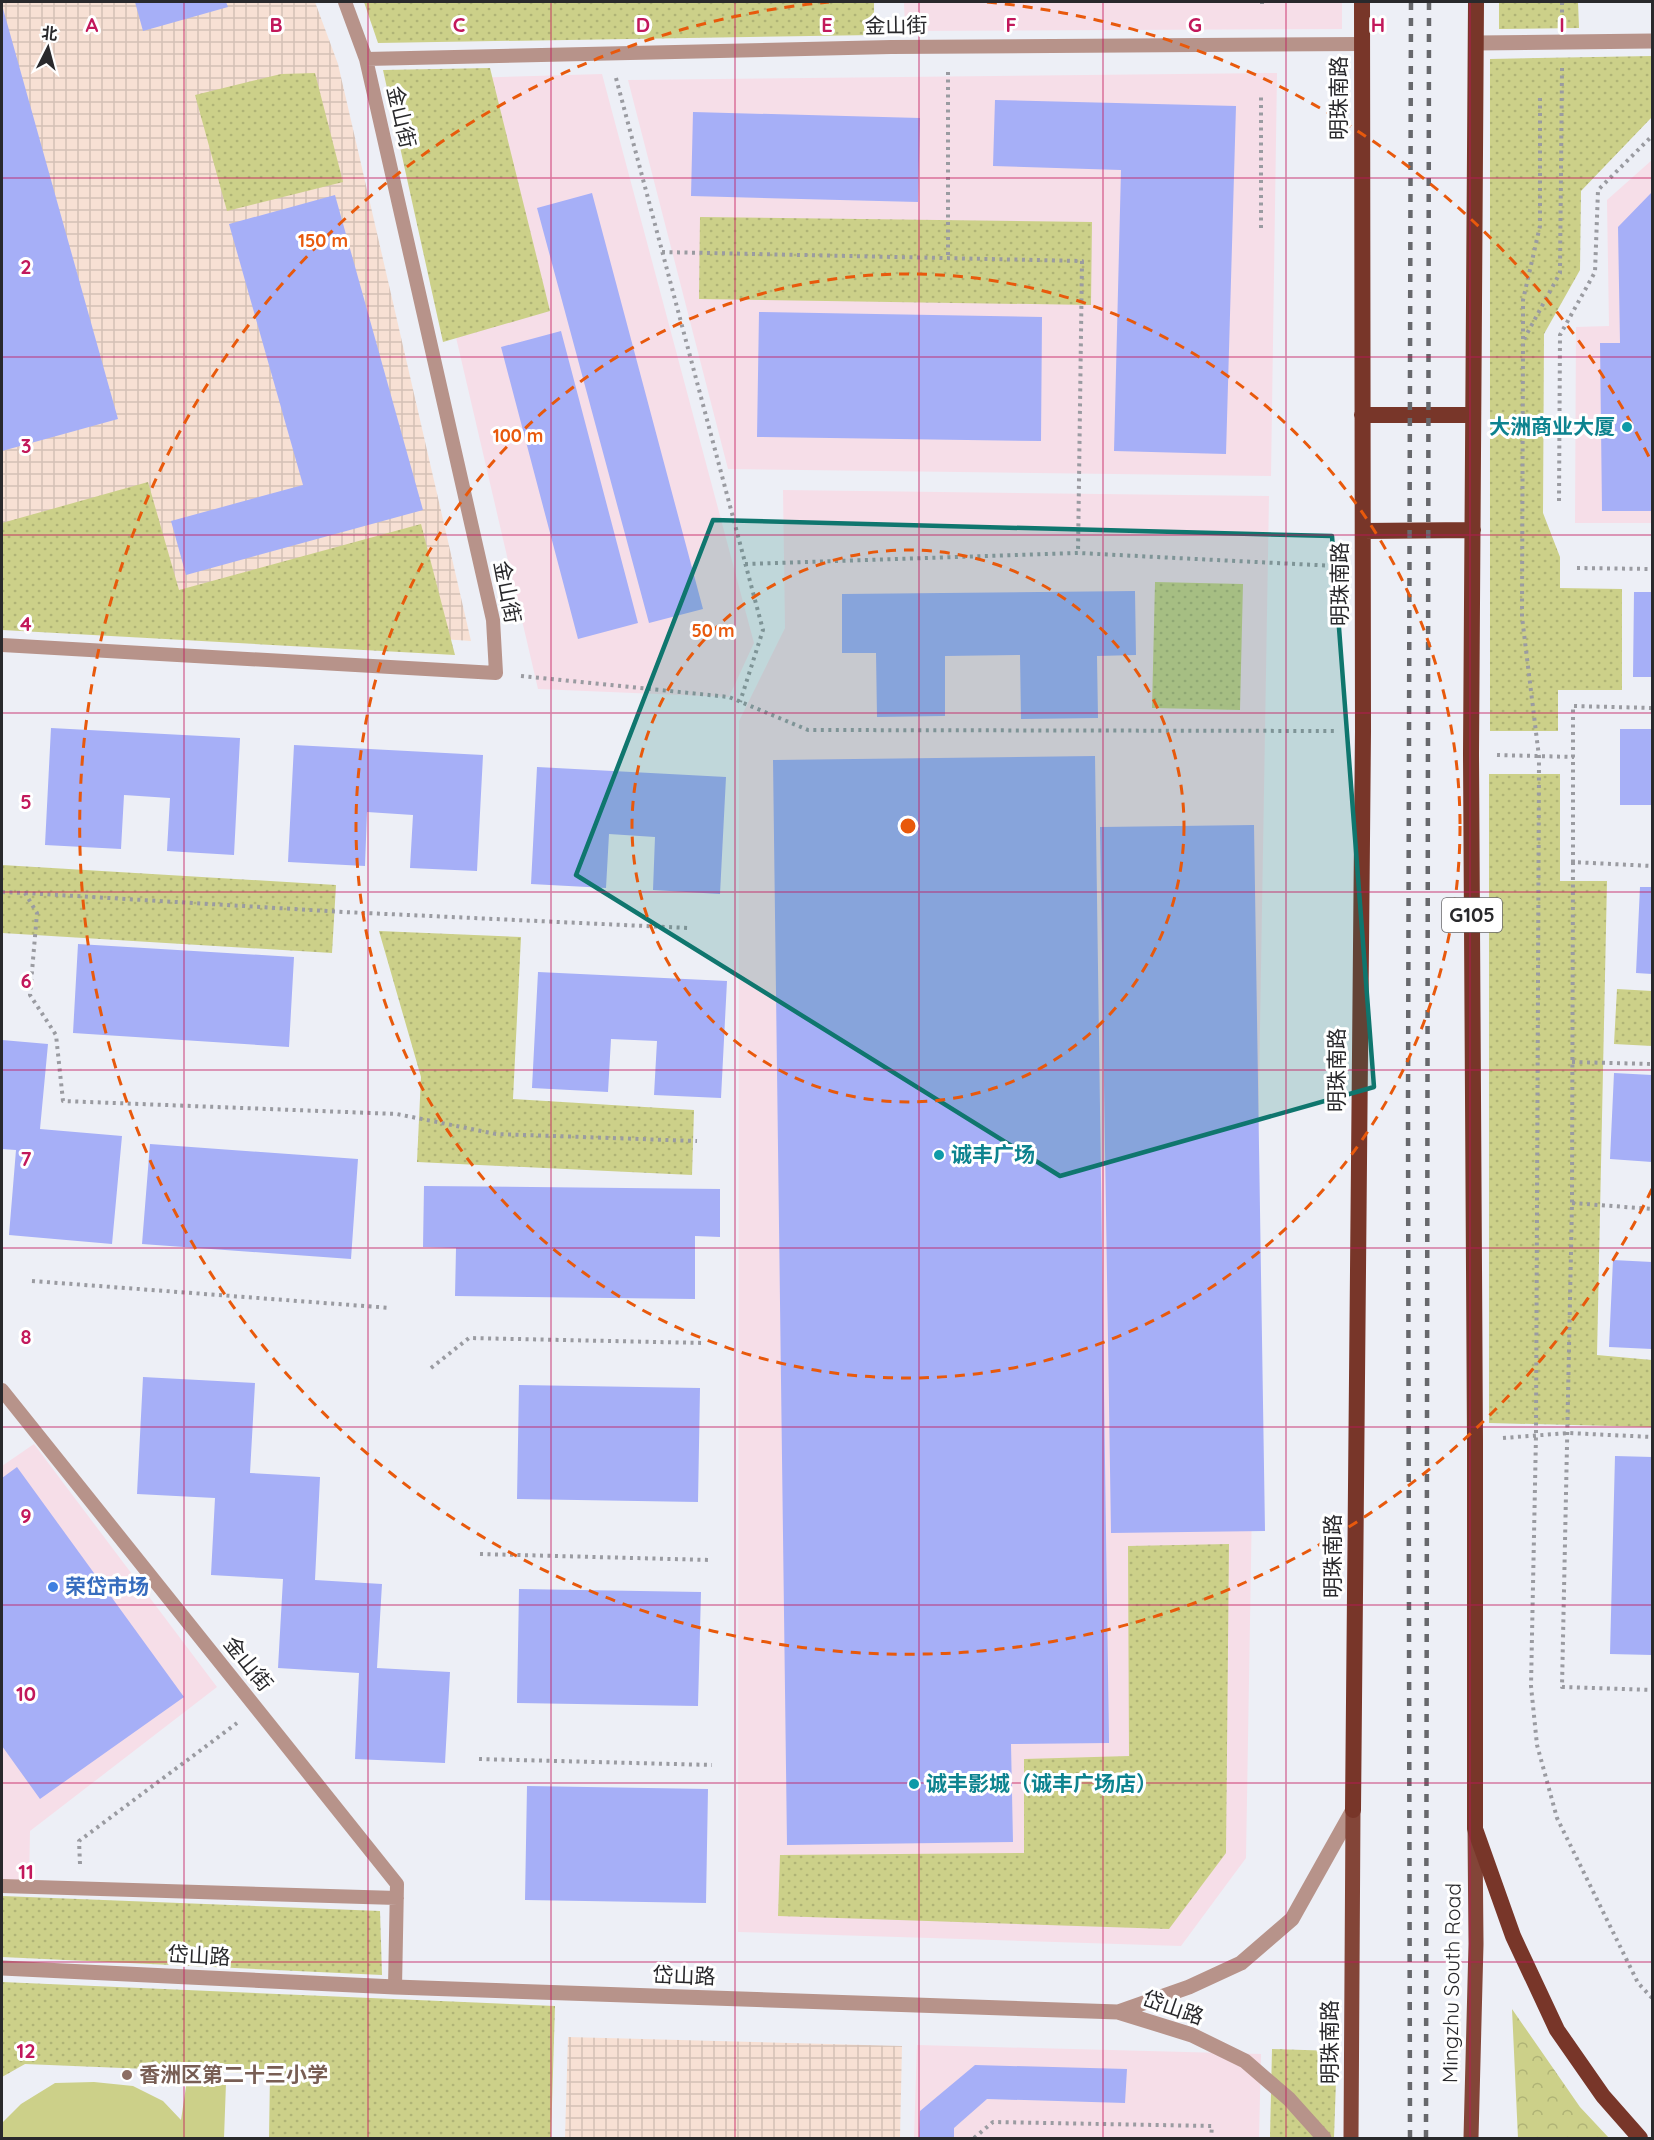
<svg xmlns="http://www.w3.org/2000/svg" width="1654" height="2140" font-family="Quicksand,'Noto Sans SC',sans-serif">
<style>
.commercial{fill:#f6dee8}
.industrial{fill:url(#industrial-grid)}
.grass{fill:url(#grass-dots)}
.park{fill:url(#park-crowns)}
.pitch{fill:#ccd089}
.building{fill:#a6aff7}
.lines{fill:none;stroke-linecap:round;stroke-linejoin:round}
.path{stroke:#9a9ba1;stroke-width:4;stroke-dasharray:3 4.5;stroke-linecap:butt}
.service{stroke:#b7938a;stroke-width:14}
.minor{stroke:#b7938a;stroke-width:15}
.tertiary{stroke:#b7938a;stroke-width:15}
.primary{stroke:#834538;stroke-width:15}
.trunk{stroke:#783629;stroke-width:16}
.rail{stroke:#67686c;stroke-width:4.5;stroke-dasharray:8 8;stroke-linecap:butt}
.marked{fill:#0f766e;fill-opacity:0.2;stroke:#0f766e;stroke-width:4.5;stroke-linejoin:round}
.grid{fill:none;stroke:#c2185b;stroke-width:1.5;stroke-opacity:0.55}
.ring{fill:none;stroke:#e8590c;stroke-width:3;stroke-dasharray:10 8}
.culture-dot{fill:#0f9aa8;stroke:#fff;stroke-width:2}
.shop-dot{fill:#3f7fe0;stroke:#fff;stroke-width:2}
.education-dot{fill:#8d6e63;stroke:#fff;stroke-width:2}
.labels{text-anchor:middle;stroke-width:6;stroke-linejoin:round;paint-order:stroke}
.shield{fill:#fff;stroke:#69696b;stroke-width:1.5}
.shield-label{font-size:20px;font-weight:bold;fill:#29292c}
.street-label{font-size:21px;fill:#29292c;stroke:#fff}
.culture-label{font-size:21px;font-weight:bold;fill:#0d838f;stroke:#fff;text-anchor:start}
.shop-label{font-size:21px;font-weight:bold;fill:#366cbe;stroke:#fff;text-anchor:start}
.education-label{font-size:21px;font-weight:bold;fill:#785e54;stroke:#fff;text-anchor:start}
.grid-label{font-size:20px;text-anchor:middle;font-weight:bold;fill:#c2185b;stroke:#fff;stroke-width:6;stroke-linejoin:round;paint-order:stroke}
.centre{fill:#e8590c;stroke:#fff;stroke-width:3}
.ring-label{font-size:18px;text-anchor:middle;font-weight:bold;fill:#e8590c;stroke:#fff;stroke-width:6;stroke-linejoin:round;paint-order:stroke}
</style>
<defs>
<pattern id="industrial-grid" width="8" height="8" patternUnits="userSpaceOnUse" patternTransform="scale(1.5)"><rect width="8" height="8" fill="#f7e0d4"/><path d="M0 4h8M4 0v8" fill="none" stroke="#d4c0b6"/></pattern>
<pattern id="grass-dots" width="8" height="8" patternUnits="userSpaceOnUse" patternTransform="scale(1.5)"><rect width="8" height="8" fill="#ccd089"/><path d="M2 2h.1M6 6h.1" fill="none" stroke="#afb376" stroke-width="1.8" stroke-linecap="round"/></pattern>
<pattern id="park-crowns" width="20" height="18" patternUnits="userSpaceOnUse" patternTransform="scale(1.5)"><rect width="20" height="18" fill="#ccd089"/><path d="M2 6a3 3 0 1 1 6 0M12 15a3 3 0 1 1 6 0" fill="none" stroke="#afb376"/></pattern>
</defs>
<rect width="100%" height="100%" fill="#edeff6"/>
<path class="commercial" d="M904,2H1342V29L905,31Z
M1277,73L1271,476L728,469L628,80Z
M602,74L754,643L729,697L538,689L396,80Z
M1652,160V523H1575L1576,327L1609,326L1607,200Z
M783,490L1269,496L1246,1858L1181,1946L738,1932L739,721L785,628Z
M34,1444L217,1687L30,1831L29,1882L2,1880V1466Z
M917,2045L1261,2054L1259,2138H914Z"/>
<path class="industrial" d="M2,2H315L338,64L471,641L2,609Z
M568,2037L902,2046L900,2138H565Z"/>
<path class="grass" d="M364,2H874V35L378,43Z
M1499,2H1578L1579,28L1499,29Z
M1652,56V117L1581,191L1580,270L1544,334L1543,513L1560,557V588L1622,589V690H1558V731H1490V59Z
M490,68L550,311L443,342L383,70Z
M315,73L343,182L227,211L195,95L281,74Z
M700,217L1092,222L1091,305L699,299Z
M148,482L179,590L421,524L455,655L2,630V523Z
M1155,582L1243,584L1240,710L1152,708Z
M1489,774H1560V881H1607L1597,1355L1652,1360V1427L1489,1423Z
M2,865L336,885L332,953L2,933Z
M379,931L521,937L513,1099L694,1110L692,1175L417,1162L421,1077Z
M1617,989L1652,991V1046L1614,1044Z
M1229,1544L1226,1853L1169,1929L778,1916L780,1855L1024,1853V1759L1129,1756L1128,1546Z
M2,1896L380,1911L382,1975L2,1957Z
M2,1982L555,2006L551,2138H269L270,2074L25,2064L2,2077Z
M1272,2049L1337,2051L1334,2138H1270Z"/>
<path class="park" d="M1512,2009L1580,2107L1609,2138H1518Z"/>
<path class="pitch" d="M187,2080L226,2083L224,2138H2V2123L21,2104L55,2083L94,2082L133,2086L163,2101L181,2120Z"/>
<path class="building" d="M135,2H226L228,7L143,31Z
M2,5L118,419L2,451Z
M995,100L1236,106L1226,454L1114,451L1121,170L993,166Z
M693,112L920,118L918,202L691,196Z
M1652,192V511H1602L1600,343H1620L1618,227Z
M592,193L703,609L649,623L537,208Z
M335,195L423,510L186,575L171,521L303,485L229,224Z
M759,312L1042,317L1041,441L757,437Z
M561,331L638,623L578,639L501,347Z
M1135,591L1136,655L1097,656L1098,718L1021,719L1020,655L945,656V716L877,717L876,653H842V594Z
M1634,592H1652V677H1633Z
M51,728L240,738L234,855L167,851L170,798L124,795L121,849L45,845Z
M1620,729H1652V805H1620Z
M294,745L483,755L477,871L410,868L413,815L367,812L365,866L288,862Z
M1095,756L1109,1743L1011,1744L1013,1842L787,1845L773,760Z
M537,767L726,777L720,894L653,890L655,837L609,834L606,888L531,884Z
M1254,825L1265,1531L1111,1533L1100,827Z
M1640,887H1652V974L1636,973Z
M78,944L294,957L289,1047L73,1033Z
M538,972L727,981L721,1098L654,1095L657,1041L611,1039L608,1092L532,1088Z
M2,1040L48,1044L40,1129L122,1136L112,1244L9,1235L16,1150L2,1149Z
M1614,1073L1652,1075V1162L1610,1159Z
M150,1144L358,1159L351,1259L142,1244Z
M424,1186L720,1189V1237L695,1236V1299L455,1296L456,1248L423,1247Z
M1613,1260L1652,1262V1349L1609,1347Z
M143,1377L255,1383L250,1473L320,1477L315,1580L382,1584L377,1668L450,1672L445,1763L355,1759L359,1673L278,1668L283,1579L211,1575L215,1498L137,1494Z
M519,1385L700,1388L698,1502L517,1499Z
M1615,1456L1652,1457V1655L1610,1654Z
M17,1467L184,1697L40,1799L2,1746V1478Z
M519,1589L701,1592L698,1706L517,1703Z
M527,1786L708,1789L706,1903L525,1900Z
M975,2065L1127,2069L1125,2103L987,2099L954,2128V2138H919L920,2111Z"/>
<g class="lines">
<path class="path" d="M1562,2V16
M1262,4V2
M1562,68L1560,273L1523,341L1522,617L1539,757L1536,1435L1531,1686L1537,1745L1557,1818L1638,1983L1652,1998
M948,72V258
M616,78L763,630L740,702
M1261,228V94
M662,252L1082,261L1078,553
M1523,339V300L1540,226V96
M1559,501L1560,335L1595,272L1598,190L1652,136
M745,564L1078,553L1335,566
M1577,568L1652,569
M521,676L729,697L808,730L1337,731
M1652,708L1573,706V862L1652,866
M1497,755L1574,757
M1573,862L1572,1203L1562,1687L1652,1690
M2,892L25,893L37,913L30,995L56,1035L63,1101L397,1114L496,1134L697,1141
M25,893L344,912L688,928
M1572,1062L1652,1064
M1572,1203L1652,1209
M32,1281L391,1308
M431,1368L469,1338L704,1343
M1503,1438L1568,1433L1652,1437
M480,1554L710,1560
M479,1759L712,1765
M80,1864L79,1841L237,1723
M974,2138L993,2122L1212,2126L1211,2138"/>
<path class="service" d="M366,59L891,47L1362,44
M2,645L496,673L493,620L366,59L345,2
M2,1390L397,1884L395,1987
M2,1886L397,1898"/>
<path class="minor" d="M1476,43L1652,41"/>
<path class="tertiary" d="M2,1968L395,1987L1118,2012L1192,2035L1245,2061L1289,2099L1324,2138
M1118,2012L1189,1987L1241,1963L1292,1919L1353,1810"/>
<path class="primary" d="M1351,2138L1353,1810
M1471,2138L1476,1944L1475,1833"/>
<path class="trunk" d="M1476,2L1471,754L1475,1440V1829L1513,1936L1557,2030L1603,2096L1640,2138
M1362,415H1473
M1363,531L1473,530
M1353,1810L1363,731L1362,2"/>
<path class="rail" d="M1410,2138L1408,1110L1411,2
M1426,2138L1429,2"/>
</g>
<path class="marked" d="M713,520L1332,536L1374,1087L1060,1176L576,875Z"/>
<path class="grid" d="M184,2V2138M368,2V2138M551,2V2138M735,2V2138M919,2V2138M1103,2V2138M1286,2V2138M1470,2V2138M2,178H1652M2,357H1652M2,535H1652M2,713H1652M2,892H1652M2,1070H1652M2,1248H1652M2,1427H1652M2,1605H1652M2,1783H1652M2,1962H1652"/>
<g class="ring">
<circle cx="908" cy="826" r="276"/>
<circle cx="908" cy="826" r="552"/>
<path d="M1652 1189A828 828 0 1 1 829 2M987 2A828 828 0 0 1 1652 463"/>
</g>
<g class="culture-dot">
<circle cx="1627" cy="427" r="6"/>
<circle cx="939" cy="1155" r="6"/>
<circle cx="914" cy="1784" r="6"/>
</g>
<circle class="shop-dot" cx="53" cy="1587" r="6"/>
<circle class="education-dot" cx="127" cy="2075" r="6"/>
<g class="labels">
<rect class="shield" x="1442" y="898" width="60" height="34" rx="4.5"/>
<g class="shield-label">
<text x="1472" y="922">G105</text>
</g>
<g class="street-label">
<text transform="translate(896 26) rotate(-1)" y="7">金山街</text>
<text transform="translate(1339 98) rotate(-90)" y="7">明珠南路</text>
<text transform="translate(401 117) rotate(77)" y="7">金山街</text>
<text transform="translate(1340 584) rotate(-90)" y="7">明珠南路</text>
<text transform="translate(507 592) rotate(79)" y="7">金山街</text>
<text transform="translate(1337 1070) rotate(-90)" y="7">明珠南路</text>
<text transform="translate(1333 1556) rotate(-90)" y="7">明珠南路</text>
<text transform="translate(248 1664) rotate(51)" y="7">金山街</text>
<text transform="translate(199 1956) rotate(3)" y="7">岱山路</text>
<text transform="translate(684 1976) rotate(2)" y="7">岱山路</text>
<text transform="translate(1452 1983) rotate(-89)" y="7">Mingzhu South Road</text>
<text transform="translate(1173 2008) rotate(19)" y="7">岱山路</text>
<text transform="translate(1330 2042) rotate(-90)" y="7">明珠南路</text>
</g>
<g class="culture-label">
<text x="1615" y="434" text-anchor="end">大洲商业大厦</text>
<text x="951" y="1162">诚丰广场</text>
<text x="926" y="1791">诚丰影城（诚丰广场店）</text>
</g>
<g class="shop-label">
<text x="65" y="1594">荣岱市场</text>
</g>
<g class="education-label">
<text x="139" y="2082">香洲区第二十三小学</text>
</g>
</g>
<g class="grid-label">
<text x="92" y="32">A</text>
<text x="276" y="32">B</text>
<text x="459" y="32">C</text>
<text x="643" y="32">D</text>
<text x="827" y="32">E</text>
<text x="1011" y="32">F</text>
<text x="1195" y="32">G</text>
<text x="1378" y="32">H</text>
<text x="1562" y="32">I</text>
<text x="26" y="274">2</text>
<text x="26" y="453">3</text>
<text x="26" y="631">4</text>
<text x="26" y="809">5</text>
<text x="26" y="988">6</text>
<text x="26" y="1166">7</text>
<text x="26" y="1344">8</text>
<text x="26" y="1523">9</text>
<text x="26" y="1701">10</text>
<text x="26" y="1879">11</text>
<text x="26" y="2058">12</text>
</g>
<circle cx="908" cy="826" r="9" class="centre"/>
<g class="ring-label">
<text x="323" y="247">150 m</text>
<text x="518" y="442">100 m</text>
<text x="713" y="637">50 m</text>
</g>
<rect width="1654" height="2140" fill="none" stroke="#29292c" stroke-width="6"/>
<g transform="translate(48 48) rotate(6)" stroke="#ffffff" stroke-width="4.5" paint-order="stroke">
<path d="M0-4.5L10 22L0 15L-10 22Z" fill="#29292c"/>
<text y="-9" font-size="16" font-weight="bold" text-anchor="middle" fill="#29292c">北</text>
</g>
</svg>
